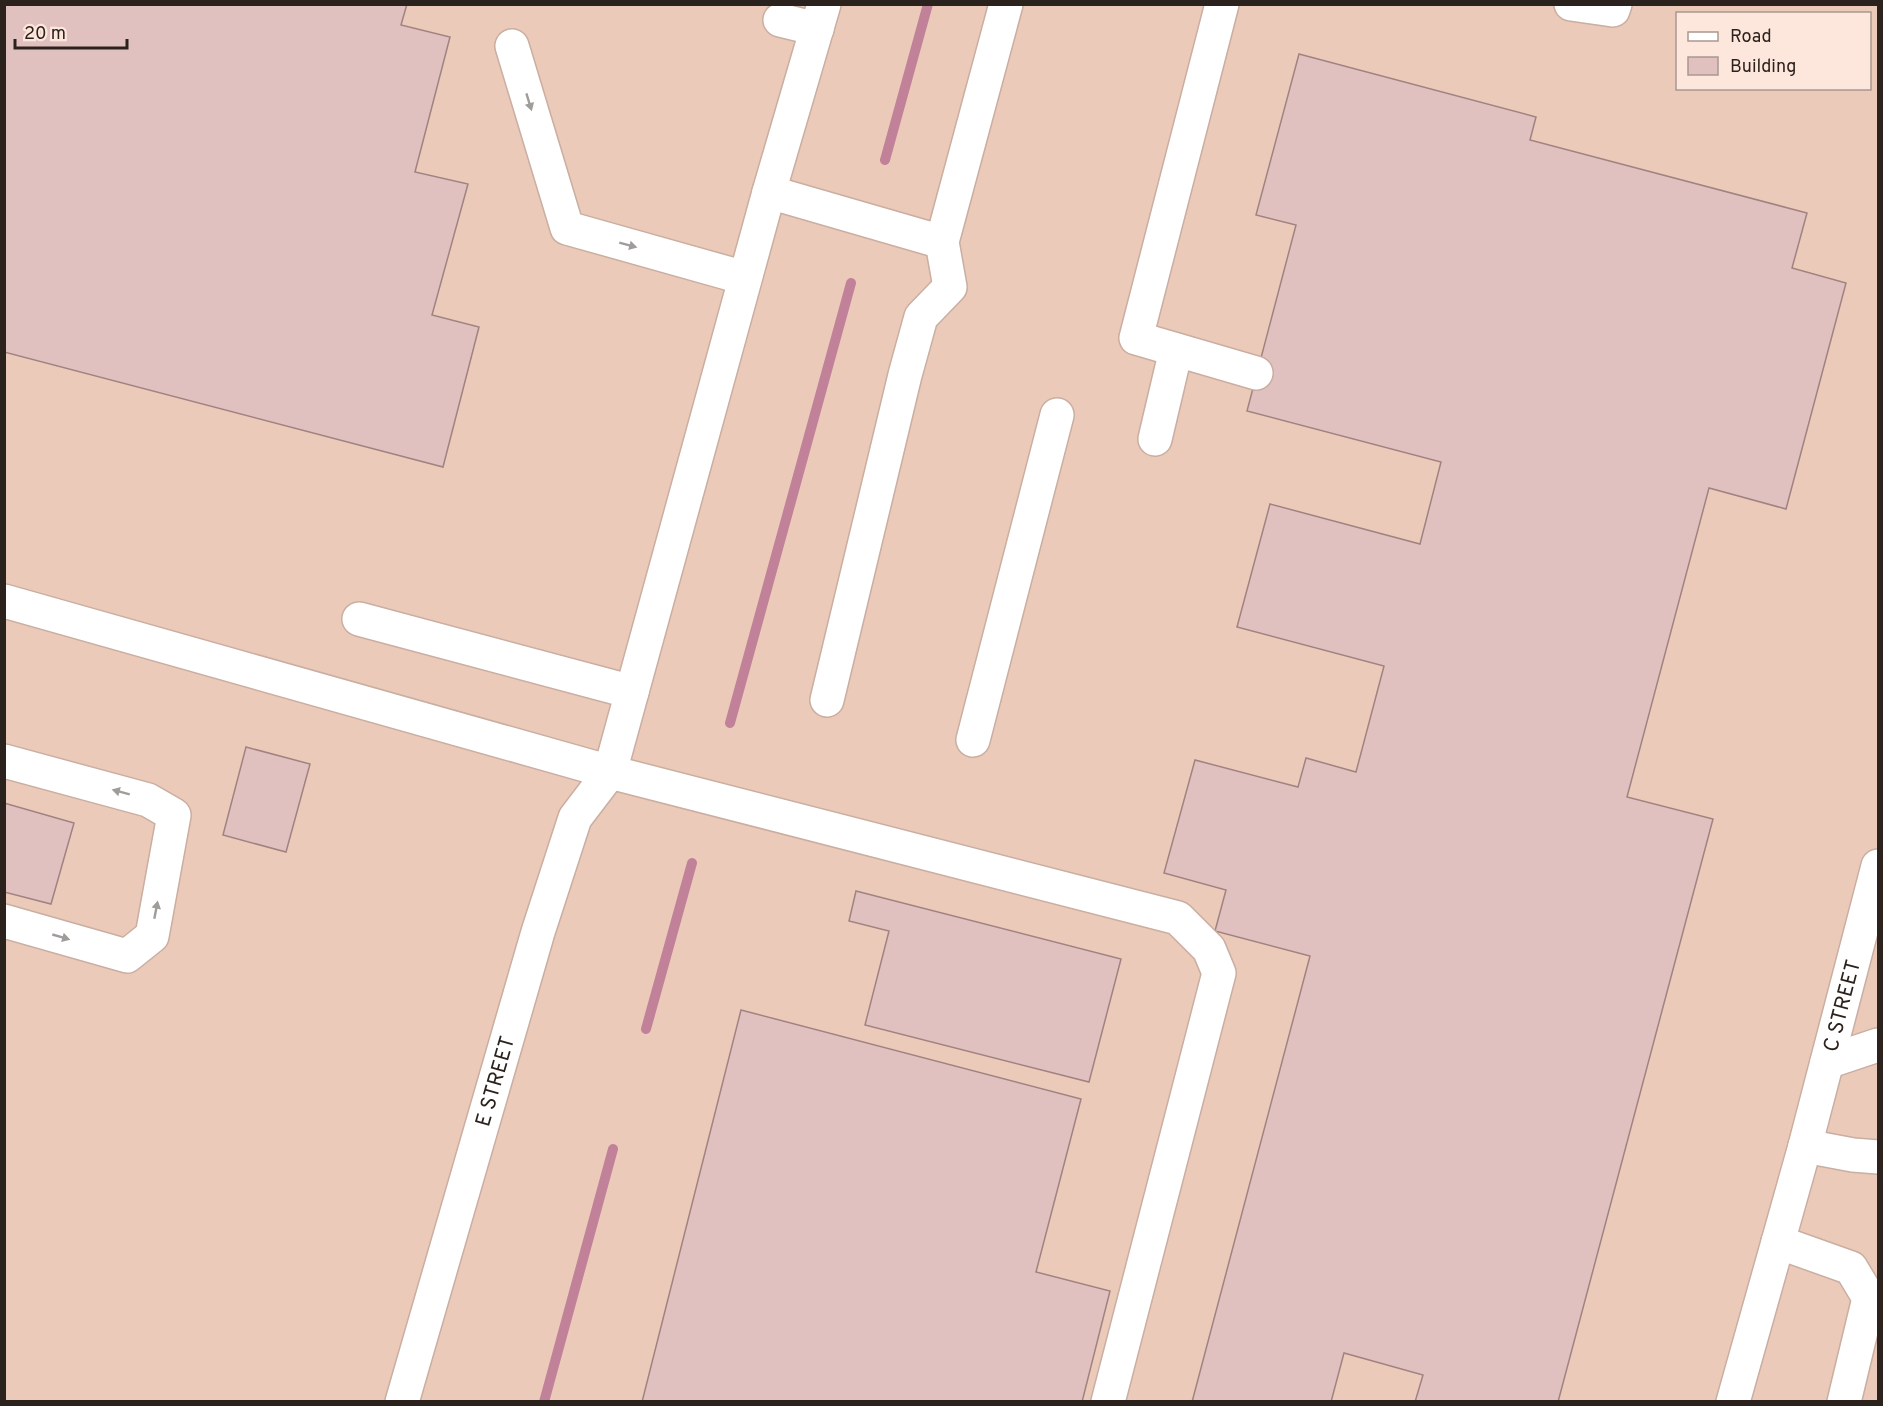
<svg xmlns="http://www.w3.org/2000/svg" width="1883" height="1406" font-family="Overpass,sans-serif">
<style>
.built{fill:#eccab9;fill-rule:evenodd}
.lines{fill:none;stroke-linecap:round;stroke-linejoin:round}
.stream{stroke:#c08199;stroke-width:10}
.building{fill:#e1c1bf;stroke:#a08381;stroke-width:1.5}
.minor-casing{stroke:#c9aea1;stroke-width:36}
.minor{stroke:#fff;stroke-width:33}
.oneway{fill:#a09c99}
.labels{text-anchor:middle;stroke-width:5;stroke-linejoin:round;paint-order:stroke}
.street-label{font-size:21px;fill:#2c221d;stroke:#fde6db}
</style>
<rect width="100%" height="100%" fill="#f4d8ca"/>
<path class="built" d="M5,5H1878V1401H5ZM1678,14H1870V88H1678Z"/>
<g class="lines">
<path class="stream" d="M885,160L928,4
M730,723L851,283
M646,1029L692,863
M544,1402L613,1149"/>
</g>
<path class="building" d="M4,4H407L401,25L450,37L415,172L468,184L432,315L479,327L443,467L4,352Z
M1299,54L1536,117L1530,140L1807,213L1792,268L1846,283L1786,509L1709,488L1627,797L1713,819L1558,1402H1415L1423,1375L1344,1353L1331,1402H1192L1310,956L1215,931L1226,890L1164,873L1195,760L1298,787L1306,758L1356,772L1384,666L1237,627L1270,504L1420,544L1441,462L1247,411L1296,225L1256,215Z
M246,747L310,764L286,852L223,835Z
M4,803L74,823L51,904L4,892Z
M856,891L1121,959L1089,1082L865,1025L889,931L849,921Z
M741,1010L1081,1099L1036,1272L1110,1291L1082,1402H642Z"/>
<g class="lines">
<g class="minor-casing">
<g id="minor">
<path d="M1222,4L1136,338L1256,373"/>
<path d="M1571,4L1613,10L1615,4"/>
<path d="M780,20L817,29"/>
<path d="M512,46L567,228L745,278"/>
<path d="M769,192L942,242"/>
<path d="M1155,439L1176,350"/>
<path d="M4,601L610,772L1178,918L1209,949L1219,973L1108,1402"/>
<path d="M359,619L632,692"/>
<path d="M827,700L905,375L921,317L950,287L942,242L1006,4"/>
<path d="M973,740L1057,415"/>
<path d="M4,761L148,800L174,815L152,936L127,956L4,921"/>
<path d="M1827,1062L1878,1045"/>
<path d="M1805,1146L1853,1155L1878,1157"/>
<path d="M1778,1242L1851,1268L1869,1298L1844,1402"/>
<path id="s1" d="M402,1402L538,932L575,818L610,772L769,192L824,4"/>
<path id="s2" d="M1733,1402L1805,1146L1878,866"/>
</g>
</g>
<use href="#minor" class="minor"/>
</g>
<defs><path id="oneway-solid" d="M-6-.8H1V-3.2L6.5 0L1 3.2V.8H-6Z" transform="scale(1.5)"/></defs>
<g class="oneway">
<use href="#oneway-solid" transform="translate(529 102) rotate(73)"/>
<use href="#oneway-solid" transform="translate(628 245) rotate(15)"/>
<use href="#oneway-solid" transform="translate(121 792) rotate(-165)"/>
<use href="#oneway-solid" transform="translate(156 910) rotate(-79)"/>
<use href="#oneway-solid" transform="translate(61 937) rotate(16)"/>
</g>
<g class="labels">
<g class="street-label">
<text dy="7" stroke="none"><textPath href="#s2" startOffset="411">C STREET</textPath></text>
<text dy="7" stroke="none"><textPath href="#s1" startOffset="334">E STREET</textPath></text>
</g>
</g>
<rect width="1883" height="1406" fill="none" stroke="#2c221d" stroke-width="12"/>
<rect x="1676" y="12" width="195" height="78" fill="#fde6db" stroke="#a9988f" stroke-width="1.5"/>
<rect x="1688" y="32" width="30" height="9" fill="#ffffff" stroke="#a9988f" stroke-width="1.5"/>
<text x="1730" y="42" font-size="18" fill="#2c221d">Road</text>
<rect x="1688" y="57" width="30" height="18" fill="#e1c1bf" stroke="#a9988f" stroke-width="1.5"/>
<text x="1730" y="72" font-size="18" fill="#2c221d">Building</text>
<path d="M15 39v9h112v-9" fill="none" stroke="#2c221d" stroke-width="3"/>
<text x="24" y="39" font-size="18" fill="#2c221d" stroke="#fde6db" stroke-width="4.5" paint-order="stroke">20 m</text>
</svg>
